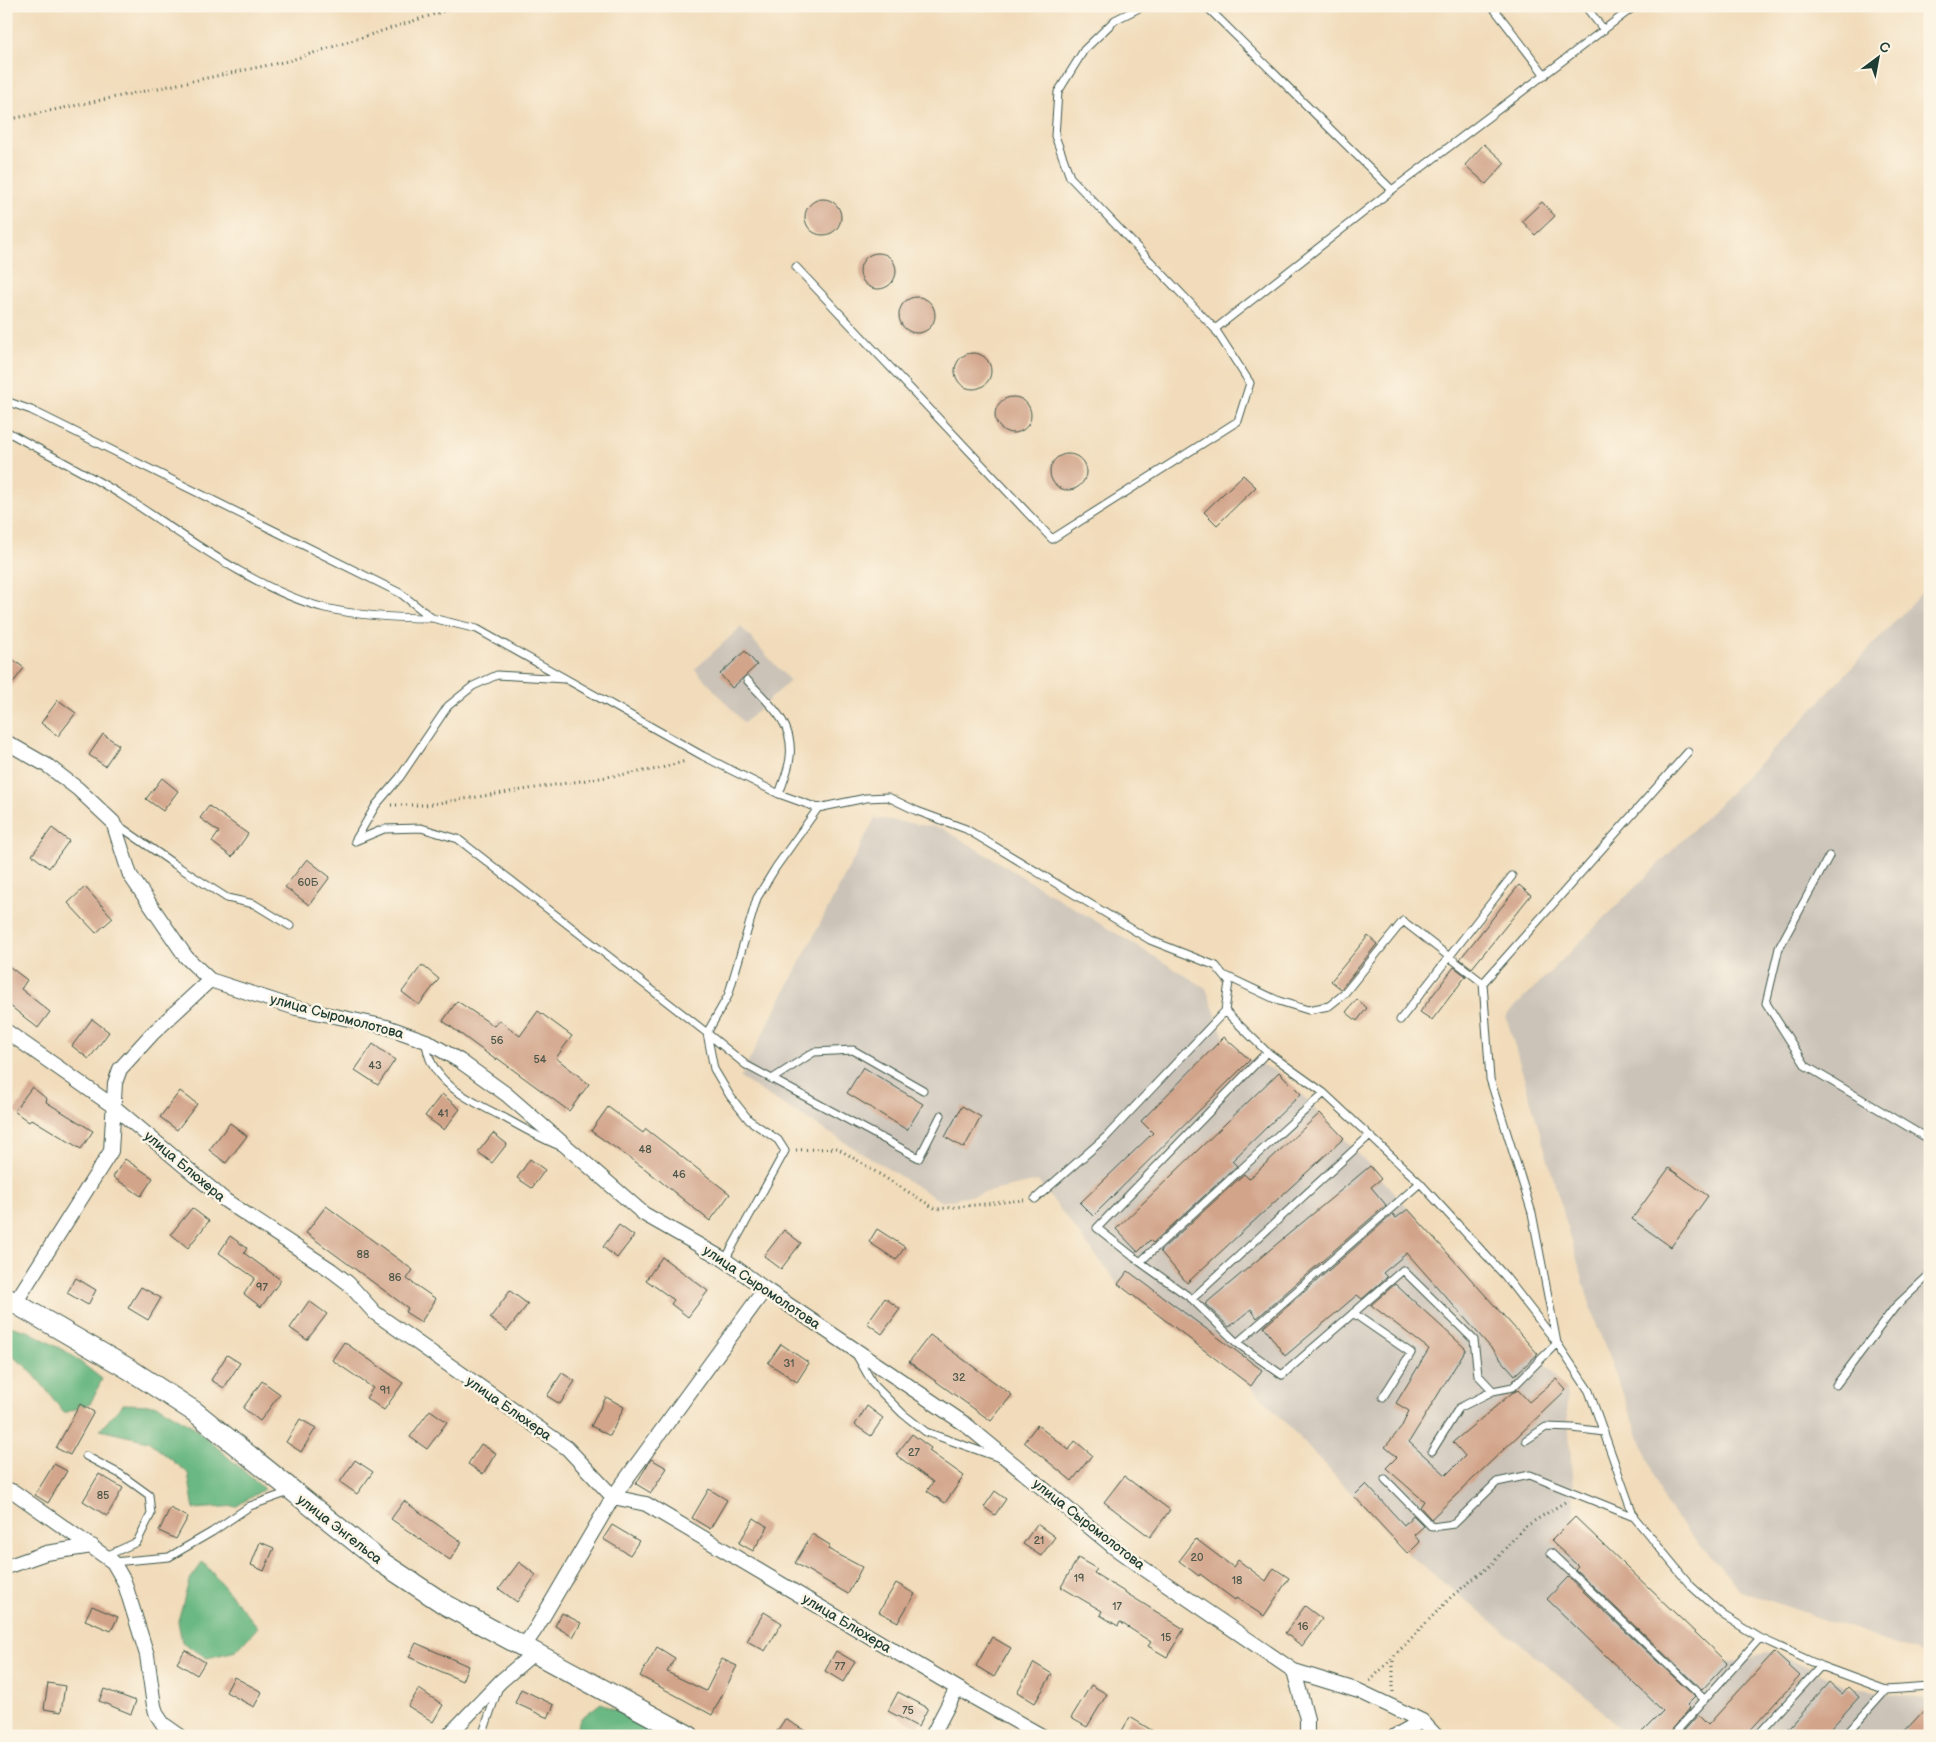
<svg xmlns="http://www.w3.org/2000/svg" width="1936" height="1742" font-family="'Balsamiq Sans',sans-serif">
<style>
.industrial{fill:#cbc3b8}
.forest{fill:#6ab883;stroke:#447a5c}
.building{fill:#d2a48a}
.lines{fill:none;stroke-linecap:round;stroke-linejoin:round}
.service-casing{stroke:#3e5548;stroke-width:9}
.minor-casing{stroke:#3e5548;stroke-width:16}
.secondary-casing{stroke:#3e5548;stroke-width:22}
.path{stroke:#3e5548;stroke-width:3;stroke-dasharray:1 4;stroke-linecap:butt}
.service{stroke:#fff;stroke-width:7}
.minor{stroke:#fff;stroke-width:14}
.secondary{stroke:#fff;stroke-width:20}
.labels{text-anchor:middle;stroke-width:5;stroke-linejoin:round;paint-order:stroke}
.number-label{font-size:11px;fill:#4c574a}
.street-label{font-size:14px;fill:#1f3d34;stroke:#fcf5e5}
</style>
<rect width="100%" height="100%" fill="#fcf5e5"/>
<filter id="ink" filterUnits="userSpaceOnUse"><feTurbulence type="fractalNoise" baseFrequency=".02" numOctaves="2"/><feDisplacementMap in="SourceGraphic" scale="10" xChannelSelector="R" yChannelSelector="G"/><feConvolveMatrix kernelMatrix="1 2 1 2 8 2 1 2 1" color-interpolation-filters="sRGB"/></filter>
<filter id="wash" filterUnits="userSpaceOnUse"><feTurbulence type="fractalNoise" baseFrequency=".0096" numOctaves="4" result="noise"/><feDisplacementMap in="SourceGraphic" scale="20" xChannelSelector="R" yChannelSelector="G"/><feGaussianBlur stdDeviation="1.12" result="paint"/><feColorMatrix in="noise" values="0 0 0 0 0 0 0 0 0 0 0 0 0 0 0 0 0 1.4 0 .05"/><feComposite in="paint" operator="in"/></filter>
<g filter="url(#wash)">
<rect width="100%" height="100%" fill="#f1dbba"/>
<path class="industrial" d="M1930,584V1657L1740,1590L1665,1504L1595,1321L1506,1016L1796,727Z
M741,627L790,681L744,723L695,669Z
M875,818L942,828L1206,988L1224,1037L1250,1060L1279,1072L1320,1113L1370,1166L1539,1355L1566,1390L1575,1517L1727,1663L1774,1652L1848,1687L1930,1699V1736H1625L1595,1704L1408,1554L1251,1386L1118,1284L1038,1181L942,1202L740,1078Z"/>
<path class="forest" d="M6,1325L30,1332L70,1354L102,1379L90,1404L64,1413C50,1395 27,1360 6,1354Z
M123,1404L157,1405L194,1427L264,1489L237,1506L194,1509L188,1473L148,1441L100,1430Z
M203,1562L258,1627L236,1651L207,1658L182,1642L178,1621L189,1581Z
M601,1703L663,1732L656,1736H574L580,1719Z"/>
<g id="blocks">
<path class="building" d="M1484,144L1505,163L1486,184L1465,165Z
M805 217a18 18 0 1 1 36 0a18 18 0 1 1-36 0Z
M1542,202L1555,216L1535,235L1522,221Z
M860 271a18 18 0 1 1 36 0a18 18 0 1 1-36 0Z
M899 315a18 18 0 1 1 36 0a18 18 0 1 1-36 0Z
M955 371a18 18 0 1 1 36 0a18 18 0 1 1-36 0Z
M995 415a18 18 0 1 1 36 0a18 18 0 1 1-36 0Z
M1050 472a18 18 0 1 1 36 0a18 18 0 1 1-36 0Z
M1243,475L1256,487L1217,525L1204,512Z
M745,651L757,665L732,688L720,674Z
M6,654L24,668L6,692Z
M58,700L76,713L58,736L41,723Z
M103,734L119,745L105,766L89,755Z
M162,778L178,791L163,811L146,799Z
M209,806L248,834L232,857L212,842L219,832L200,818Z
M52,828L69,841L49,868L32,855Z
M307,859L330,877L309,905L285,887Z
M1519,885L1531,895L1472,968L1460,959Z
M85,887L113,918L96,933L68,903Z
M1368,936L1377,944L1341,989L1331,981Z
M6,964L27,980L21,989L50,1012L38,1028L9,1005L6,1008Z
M422,965L439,979L419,1005L402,992Z
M1454,967L1466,976L1432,1020L1420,1012Z
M1357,999L1367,1008L1357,1021L1346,1012Z
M457,1001L494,1026L499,1020L520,1036L538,1011L572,1036L556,1058L589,1084L569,1111L497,1058L496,1060L443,1021Z
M92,1019L109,1032L89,1059L72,1046Z
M1224,1037L1250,1060L1093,1216L1080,1203L1153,1133L1141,1121Z
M373,1044L395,1060L378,1085L355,1070Z
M863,1067L923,1104L907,1130L847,1093Z
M1279,1072L1301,1094L1232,1161L1237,1166L1153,1243L1150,1240L1138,1252L1116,1229Z
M32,1087L47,1099L46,1102L93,1131L81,1149L32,1119L29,1122L14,1111Z
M180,1091L197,1104L177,1130L160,1117Z
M442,1094L460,1109L444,1130L425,1116Z
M962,1106L981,1117L964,1148L945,1137Z
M608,1107L643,1133L646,1129L730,1194L710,1221L644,1168L591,1131Z
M1320,1113L1344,1138L1187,1283L1160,1251L1244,1174L1249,1179Z
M230,1123L247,1136L226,1163L209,1150Z
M493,1133L507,1144L492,1163L478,1152Z
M125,1159L153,1178L141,1196L113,1177Z
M530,1159L545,1170L532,1188L517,1178Z
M1370,1166L1381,1179L1371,1187L1386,1205L1257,1318L1251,1309L1229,1327L1205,1304Z
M1669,1168L1708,1196L1671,1247L1632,1219Z
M326,1206L413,1270L407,1279L436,1299L421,1322L405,1312L408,1308L306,1233Z
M192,1208L209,1221L188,1248L171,1234Z
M1408,1209L1538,1354L1515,1375L1407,1253L1383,1273L1387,1277L1362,1299L1357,1295L1285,1356L1264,1327L1393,1214L1396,1218Z
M619,1225L634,1236L617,1258L603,1247Z
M877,1229L905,1247L896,1260L869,1242Z
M784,1230L801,1243L781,1269L764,1256Z
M230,1236L247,1248L244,1253L281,1280L261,1307L244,1294L255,1278L219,1253Z
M662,1257L708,1291L688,1317L671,1304L674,1300L646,1280Z
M1128,1271L1262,1370L1251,1386L1118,1284Z
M76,1278L96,1290L88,1305L67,1293Z
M1395,1284L1466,1349L1409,1442L1446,1475L1465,1456L1453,1442L1512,1393L1518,1390L1529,1402L1556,1379L1566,1390L1431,1519L1420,1507L1424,1501L1386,1468L1397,1457L1385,1447L1401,1428L1409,1411L1396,1403L1429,1349L1371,1305Z
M141,1287L161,1298L148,1320L128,1308Z
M510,1291L528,1304L507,1331L490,1318Z
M885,1298L900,1309L882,1334L867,1323Z
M309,1301L327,1314L307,1340L290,1328Z
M930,1335L1012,1395L991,1421L909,1362Z
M344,1342L403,1383L384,1410L366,1398L373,1388L332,1360Z
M781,1344L809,1363L797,1382L768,1363Z
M227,1355L240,1363L224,1388L211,1380Z
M562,1373L575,1381L560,1404L547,1396Z
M262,1381L280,1394L260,1421L243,1408Z
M606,1397L624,1407L610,1436L591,1426Z
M80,1404L94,1412L70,1455L56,1448Z
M867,1406L883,1418L871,1436L855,1425Z
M430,1410L447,1422L427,1449L410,1437Z
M300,1419L316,1428L301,1452L286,1442Z
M1037,1425L1069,1450L1075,1441L1092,1455L1072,1481L1024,1442Z
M912,1434L931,1448L929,1451L964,1476L945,1503L927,1491L933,1482L896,1455Z
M481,1444L496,1453L483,1474L468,1464Z
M651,1459L667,1468L651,1493L636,1484Z
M355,1460L373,1472L357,1494L340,1482Z
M54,1464L67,1471L48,1503L35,1495Z
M99,1474L123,1488L107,1516L83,1501Z
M1124,1476L1170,1510L1150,1537L1104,1502Z
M1366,1484L1404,1525L1413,1515L1424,1526L1414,1535L1420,1542L1408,1554L1354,1496Z
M709,1489L727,1500L710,1529L692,1518Z
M995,1491L1006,1499L995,1515L984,1507Z
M404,1501L462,1542L450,1560L391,1519Z
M170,1508L188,1517L176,1539L159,1531Z
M1575,1517L1727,1663L1702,1690L1575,1569L1578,1566L1551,1541Z
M754,1518L768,1527L753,1551L739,1543Z
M1037,1524L1055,1537L1041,1556L1023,1544Z
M612,1525L639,1541L630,1555L603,1539Z
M812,1534L830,1545L828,1549L862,1567L848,1594L795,1563Z
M1196,1539L1233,1567L1238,1560L1266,1581L1274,1568L1289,1578L1264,1616L1236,1598L1235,1600L1200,1574L1199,1576L1179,1561Z
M260,1542L274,1548L264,1571L251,1565Z
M1078,1558L1097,1569L1094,1573L1184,1629L1167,1657L1148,1646L1151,1642L1120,1622L1118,1626L1100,1615L1102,1611L1061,1587Z
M519,1562L536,1575L517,1602L499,1589Z
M1568,1577L1695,1697L1687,1705L1690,1708L1667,1736H1638L1663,1711L1547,1599Z
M896,1583L915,1594L898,1622L879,1612Z
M92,1606L118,1617L111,1631L85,1620Z
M1305,1606L1322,1619L1302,1646L1285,1633Z
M764,1612L782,1623L765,1651L747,1641Z
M562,1613L581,1623L573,1637L555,1626Z
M992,1637L1011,1648L994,1677L976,1666Z
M416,1643L468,1666L462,1681L409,1657Z
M657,1647L675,1658L667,1672L706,1691L722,1659L737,1666L712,1715L640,1676Z
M185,1650L205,1662L197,1675L177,1663Z
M836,1651L855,1662L843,1682L825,1671Z
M1774,1652L1800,1676L1745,1736H1679L1698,1715L1708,1725Z
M1034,1663L1052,1674L1035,1703L1017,1692Z
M234,1677L262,1692L254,1707L226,1692Z
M1829,1682L1842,1694L1848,1687L1859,1697L1824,1736H1781Z
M48,1683L65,1686L61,1712L44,1709Z
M1091,1685L1107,1694L1087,1727L1071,1718Z
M104,1689L136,1701L131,1714L99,1701Z
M419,1689L443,1705L433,1722L408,1706Z
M521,1689L554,1705L548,1718L515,1703Z
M898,1692L928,1708L918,1727L888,1711Z
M1930,1704V1729L1923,1736H1900Z
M1130,1717L1161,1736H1119Z
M785,1719L814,1736H774Z"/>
</g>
</g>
<g filter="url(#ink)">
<use href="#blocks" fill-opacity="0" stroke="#3e5548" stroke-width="1"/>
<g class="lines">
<g class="service-casing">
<path id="service" d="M1143,6L1115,20L1084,50L1058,92L1055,136L1070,177L1215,329L1392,190L1635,6
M1202,6L1208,8L1392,190
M1492,6L1545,75
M1585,6L1604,30
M796,267L1052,539L1238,421L1250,383L1215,329
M6,401L31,410L400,593L432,618L477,629L703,756L779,794L818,808L866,798L888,797L917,811L966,829L1150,940L1216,966L1229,982L1225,1011L1267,1052L1324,1093L1420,1183L1505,1276L1557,1343L1513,1387L1493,1391L1478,1375L1474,1340L1403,1270L1282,1375L1237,1343
M6,431C45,453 85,472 123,496C182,534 257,591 325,608C360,616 395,618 431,618
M747,680C769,704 794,722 790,757C789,769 783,782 779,794
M1688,752L1483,983L1490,1079L1532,1213L1557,1343L1589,1391L1634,1517L1691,1586L1723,1615L1760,1638L1821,1666L1886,1690L1930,1687
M115,823L174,864L227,898L254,904L290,926
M355,841L384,829L421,828L458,839L707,1033L746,1065L919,1158L941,1115
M355,841L376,805L400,777L448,706L473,686L497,675L564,679
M1829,856L1779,948L1766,1003L1806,1066L1930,1140
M1226,976L1279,1001L1308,1010L1329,1006L1344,994L1403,921L1483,983
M1400,1020L1512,876
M426,1041C428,1083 473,1102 505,1118C523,1128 540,1138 560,1146
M1267,1052L1097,1228L1140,1262L1192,1299L1237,1343L1420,1183
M772,1079L814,1052L853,1050L923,1090
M1035,1199L1106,1137L1225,1011
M725,1260L785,1151L778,1140L749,1120L730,1096L714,1069L707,1033L728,996L757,898L776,867L818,808
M1140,1262L1324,1093
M1192,1299L1369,1136
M1353,1313L1411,1353L1383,1397
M856,1354L873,1384L903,1414L926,1432L1000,1458
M1836,1385L1895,1307L1930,1274
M1526,1440L1546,1427L1573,1428L1604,1432
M1432,1451L1459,1408L1493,1391
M86,1456L120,1474L149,1495L151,1514L137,1542L106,1556
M1385,1479L1432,1527L1454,1524L1497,1482L1530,1475L1634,1517
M1551,1553L1705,1700
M113,1562L169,1557L212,1532L250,1506L289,1492
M482,1736L498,1689
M1672,1736L1760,1638
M1757,1736L1821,1666
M1845,1736L1886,1690"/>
</g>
<g class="minor-casing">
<path id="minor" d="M6,742L48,766L78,789L113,822L130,875L186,957L210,980L296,1008L387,1027L426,1041L460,1061L506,1094L644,1214L725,1260L765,1289L965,1424L1115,1548L1140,1566L1294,1671L1359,1691L1422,1721L1436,1736
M6,1031L113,1106L226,1201L331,1270L348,1283L375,1313L567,1448L613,1497L646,1504L957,1688L1042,1736
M15,1303L111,1151L115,1083L120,1069L152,1034L210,980
M6,1489L14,1492L113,1562L124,1581L147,1655L154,1706L157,1715L163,1724L180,1736
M6,1567L46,1553L92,1546
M524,1646L537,1627L613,1497L765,1289
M1294,1671L1307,1719V1736
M448,1736L501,1681L535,1652
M932,1736L957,1688
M1395,1736L1422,1721"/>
</g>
<g class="secondary-casing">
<path id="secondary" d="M6,1298L129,1369L195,1412L381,1562L446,1605L689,1736"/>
</g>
<path class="path" d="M6,120L288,61L460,6
M391,805H425L658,769L686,761
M796,1150L837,1148L936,1209L1024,1200
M1370,1681L1452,1596L1492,1564L1523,1528L1565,1502
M1393,1692V1658"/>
<use href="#service" class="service"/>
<use href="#minor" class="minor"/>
<use href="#secondary" class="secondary"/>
</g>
</g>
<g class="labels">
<g class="number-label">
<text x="308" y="886">60Б</text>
<text x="497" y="1044">56</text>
<text x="540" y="1063">54</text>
<text x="375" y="1069">43</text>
<text x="443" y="1117">41</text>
<text x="645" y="1153">48</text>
<text x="679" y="1178">46</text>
<text x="363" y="1258">88</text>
<text x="395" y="1281">86</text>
<text x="262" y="1291">97</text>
<text x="789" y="1367">31</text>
<text x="959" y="1381">32</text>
<text x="385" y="1394">91</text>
<text x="914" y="1456">27</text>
<text x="103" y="1499">85</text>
<text x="1039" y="1544">21</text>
<text x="1197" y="1561">20</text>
<text x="1079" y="1582">19</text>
<text x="1237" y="1584">18</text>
<text x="1117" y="1610">17</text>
<text x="1303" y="1630">16</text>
<text x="1166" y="1641">15</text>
<text x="840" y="1670">77</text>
<text x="908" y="1714">75</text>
</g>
<g class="street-label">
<text transform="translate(337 1016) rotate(15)" y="5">улица Сыромолотова</text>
<text transform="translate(185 1166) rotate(40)" y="5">улица Блюхера</text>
<text transform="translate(762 1287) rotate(34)" y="5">улица Сыромолотова</text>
<text transform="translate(509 1408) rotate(35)" y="5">улица Блюхера</text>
<text transform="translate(1089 1524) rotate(38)" y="5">улица Сыромолотова</text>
<text transform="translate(340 1529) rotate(38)" y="5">улица Энгельса</text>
<text transform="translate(847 1623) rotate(31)" y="5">улица Блюхера</text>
</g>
</g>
<rect width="1936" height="1742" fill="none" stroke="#fcf5e5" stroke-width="25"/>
<g transform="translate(1878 58) rotate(32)" stroke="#fcf5e5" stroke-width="4" paint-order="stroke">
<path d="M0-4L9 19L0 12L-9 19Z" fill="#1f3d34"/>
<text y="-8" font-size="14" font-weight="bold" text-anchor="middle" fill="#1f3d34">С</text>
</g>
</svg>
